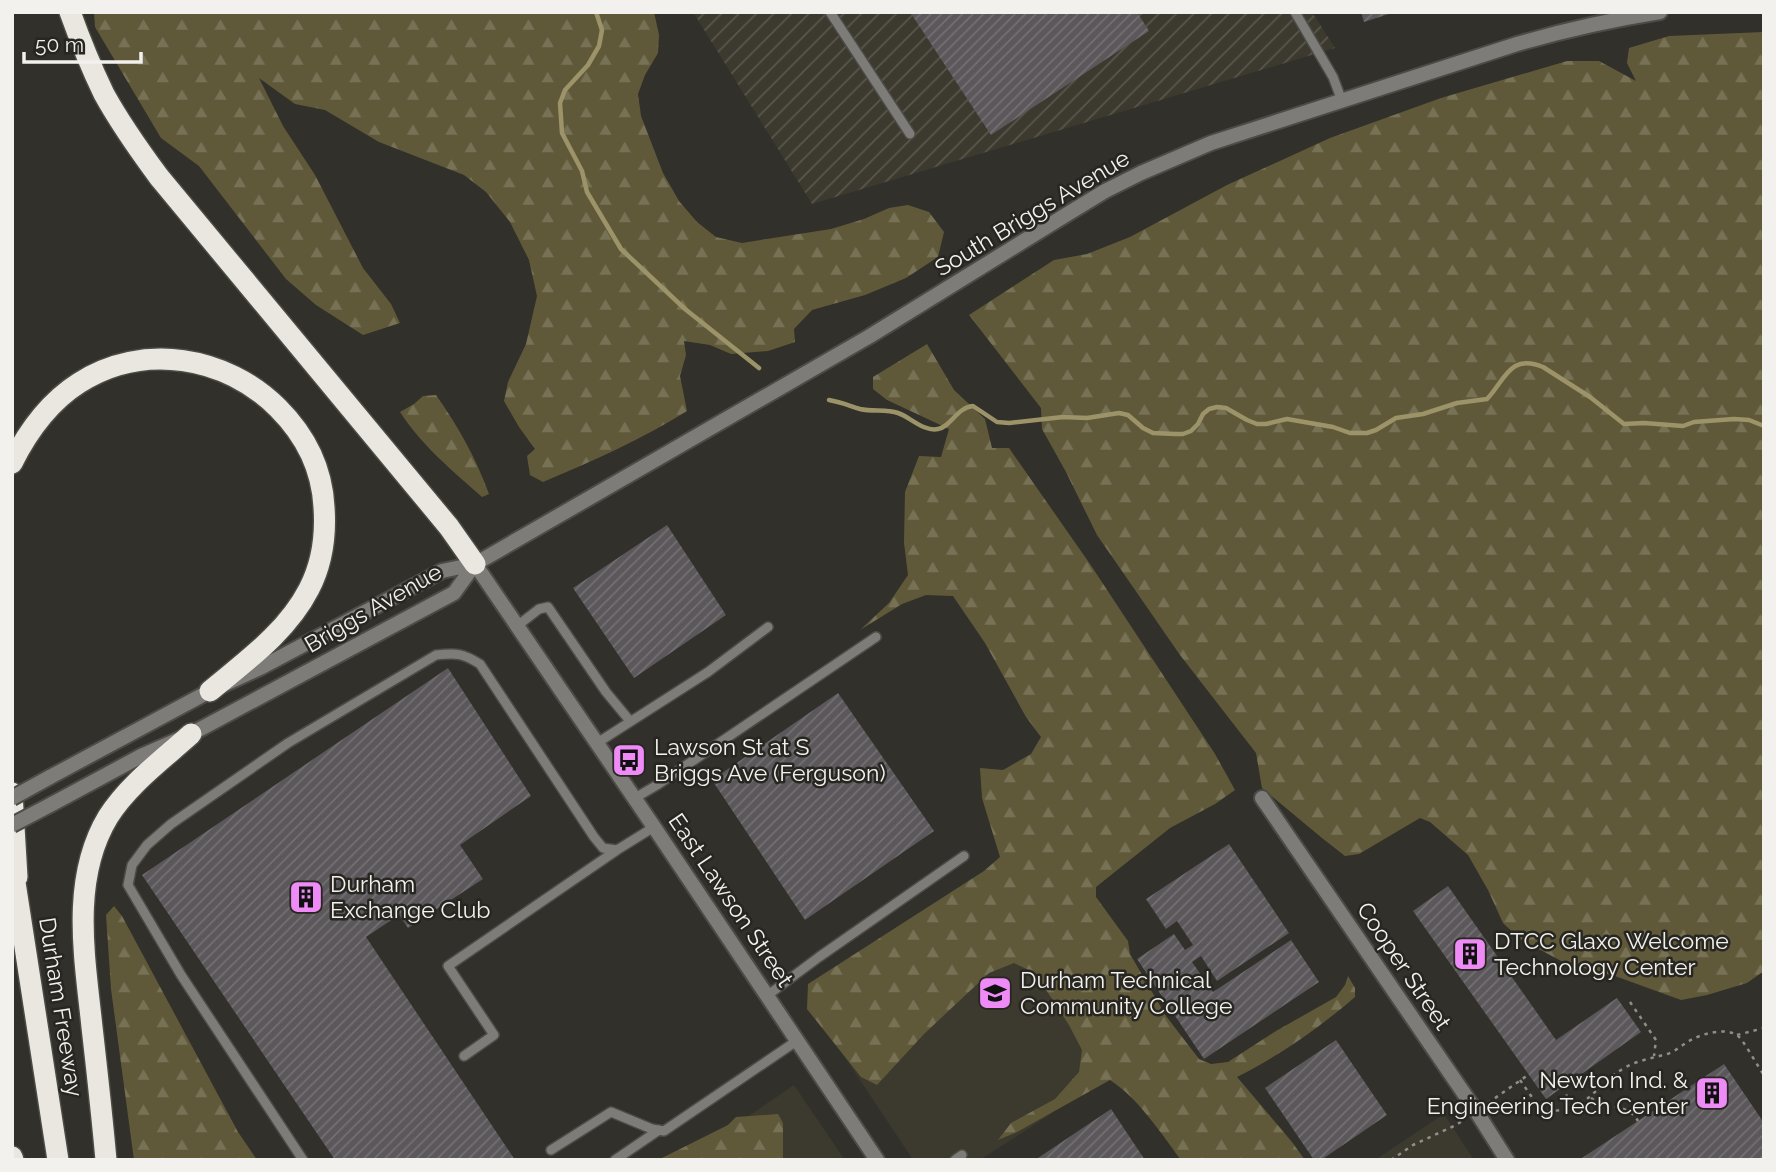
<svg xmlns="http://www.w3.org/2000/svg" width="1776" height="1172" font-family="Raleway,sans-serif">
<style>
.built{fill:#3c392e}
.industrial{fill:url(#industrial-furrows)}
.forest{fill:url(#forest-firs)}
.lines{fill:none;stroke-linecap:round;stroke-linejoin:round}
.stream{stroke:#9c9369;stroke-width:4.5}
.building{fill:url(#building-hatch)}
.service-casing{stroke:#4c4b45;stroke-width:12}
.minor-casing{stroke:#4c4b45;stroke-width:18}
.tertiary-casing{stroke:#4c4b45;stroke-width:18}
.motorway-casing{stroke:#4c4b45;stroke-width:24}
.path{stroke:#8f8e89;stroke-width:2.5;stroke-dasharray:3.5 5;stroke-linecap:butt}
.service{stroke:#7d7c79;stroke-width:9}
.minor{stroke:#7d7c79;stroke-width:14}
.tertiary{stroke:#7d7c79;stroke-width:14}
.motorway{stroke:#e9e7e0;stroke-width:21}
.tertiary-bridge-casing{stroke:#4c4b45;stroke-width:18;stroke-linecap:butt}
.tertiary-bridge{stroke:#7d7c79;stroke-width:14}
.labels{text-anchor:middle;stroke-width:5;stroke-linejoin:round;paint-order:stroke}
.street-label{font-size:23px;fill:#f2f1ed;stroke:#272621}
.poi-label{font-size:23px;fill:#f2f1ed;stroke:#272621;text-anchor:start}
</style>
<defs>
<pattern id="industrial-furrows" width="10" height="10" patternUnits="userSpaceOnUse" patternTransform="scale(1.75)"><rect width="10" height="10" fill="#3c392e"/><path d="M-1 1l2-2M0 10L10 0M9 11l2-2" fill="none" stroke="#59564d"/></pattern>
<pattern id="forest-firs" width="22" height="20" patternUnits="userSpaceOnUse" patternTransform="scale(1.75)"><rect width="22" height="20" fill="#605939"/><path d="M5 1l3.5 6h-7zM16 11l3.5 6h-7z" fill="#777156"/></pattern>
<pattern id="building-hatch" width="6" height="6" patternUnits="userSpaceOnUse" patternTransform="scale(1.75)"><rect width="6" height="6" fill="#5b575b"/><path d="M-1 1l2-2M0 6l6-6M5 7l2-2" fill="none" stroke="#737073"/></pattern>
</defs>
<rect width="100%" height="100%" fill="#31302a"/>
<path class="built" d="M1020,934L1110,1068L1048,1116L980,1160H913L842,1053Z
M794,1085L845,1160H684Z
M1444,1114L1474,1160H1375Z"/>
<path class="industrial" d="M693,12H1312L1335,48L812,204Z"/>
<path class="forest" d="M94,12H654L659,35L658,53L645,75L638,94L641,116L663,173L679,201L697,222L716,237L742,243L831,229L864,219L889,208L908,205L929,212L944,232L938,257L906,278L865,295L812,310L794,329L795,342L768,351L731,354L710,345L684,341L686,355L680,376L687,411C642,439 593,461 543,482L530,475L527,456L535,449L519,427L504,401L508,382L526,344L537,296L529,260L510,222L486,192L464,175L379,142L325,110L295,104L259,78L283,126L315,175L363,268L391,304L400,323L363,335L316,305L286,279L199,166L161,138L95,27Z
M1764,32V971L1747,983L1707,995L1681,1000L1615,976L1565,963L1520,939L1503,923L1488,890L1468,855L1430,822L1420,818L1359,854L1345,856L1322,838L1262,788L1256,753L1180,655L1097,535L1066,472L1042,429L1041,408L969,315L1054,260L1087,254L1130,237L1227,185L1330,138L1441,98L1567,61H1599L1636,81L1627,63L1629,48L1669,36Z
M927,344L954,390L985,419L992,448H1009L1090,564L1215,754L1235,790L1215,804L1170,828L1096,887V897L1128,941L1130,954L1166,1016L1199,1059L1211,1064L1228,1062L1276,1031L1336,997L1345,985L1348,976L1355,988V997C1319,1028 1279,1056 1237,1077L1292,1142L1305,1160H1181C1160,1132 1139,1099 1110,1080L1017,1132L998,1140L1011,1123L1055,1099L1079,1072L1082,1050L1069,1025L1035,973L1014,963L989,973L924,1034L877,1085L861,1077L807,1009L808,984L984,871L1000,857L982,798L980,768L1003,770L1031,754L1041,737L1026,717L985,643L953,596L926,595L902,604L860,630L889,603L908,575L904,543L905,492L919,456L941,457L949,429L887,400L873,389V377Z
M436,395C458,426 476,458 489,494L482,497C453,471 421,445 400,412L414,404L423,396Z
M114,906L122,916L238,1132L257,1160H134L111,989L106,915Z
M778,1114L783,1123V1158L780,1160H658L728,1125L736,1117Z"/>
<g class="lines">
<path class="stream" d="M596,12L602,30L599,46L588,65L565,90L560,103L562,133L582,171L587,192L621,249L685,309L759,368
M829,400C841,402 850,406 860,409C873,412 886,409 898,413C910,417 924,432 938,429C952,426 956,408 973,406L997,422L1009,423L1063,417L1087,418L1119,413L1128,415L1143,428L1153,433L1175,434H1183L1191,431L1198,424L1203,414L1209,409L1217,407L1226,408L1247,420L1257,424H1266L1287,419L1333,427L1350,433H1367L1376,430L1396,418L1423,414L1457,403L1487,399C1505,380 1510,353 1543,367L1590,397L1624,424L1644,423L1683,426L1694,422L1734,419L1749,420L1764,426"/>
</g>
<path class="building" d="M910,12H1137L1149,31L991,135Z
M1361,12H1392V13L1364,22Z
M667,525L726,615L634,678L573,588Z
M448,668L531,796L460,845L483,879L408,928L399,915L366,937L515,1160H335L142,875Z
M838,693L934,831L805,920L712,780Z
M1229,844L1289,933L1217,981L1201,956L1192,962L1213,992L1291,940L1319,982L1204,1059L1137,959L1174,934L1185,950L1193,945L1177,921L1166,929L1146,899Z
M1448,886L1556,1040L1617,998L1641,1032L1546,1099L1413,911Z
M1336,1040L1387,1115L1321,1160H1314L1265,1088Z
M1724,1064L1764,1123V1160H1579Z
M1111,1109L1145,1160H1035Z"/>
<g class="lines">
<g class="service-casing">
<path id="service" d="M830,12L910,134
M1295,12L1333,77L1342,101
M517,626L539,609L548,607L606,692L630,721
M597,743L708,672L768,627
M635,798L657,785L876,637
M768,995L819,957L964,856
M464,1056L494,1035L448,966L617,850
M551,1150L611,1112L652,1129L664,1131L798,1040
M303,1160L181,975L128,885L132,865L147,845L171,824L288,743L436,655C457,653 462,653 480,664L594,837L603,848L617,850L654,827
M615,1160L659,1130
M955,1160L962,1155"/>
</g>
<g class="minor-casing">
<path id="minor" d="M1262,798L1476,1111L1507,1160"/>
</g>
<g class="tertiary-casing">
<path id="tertiary" d="M475,564L654,827L877,1160
M50,777L210,691L260,668L442,571L475,564L870,336L1069,213L1105,191L1141,173L1211,143L1517,44C1565,30 1610,20 1660,12
M52,804L141,756L191,734L454,593L475,564"/>
</g>
<g class="motorway-casing">
<path id="motorway" d="M70,12C80,40 91,67 104,94C120,123 139,150 159,177L449,527L475,564
M12,463C28,431 49,402 79,383C143,342 226,356 278,408C305,435 322,468 324,507C326,535 322,564 309,589C287,632 246,661 210,691
M12,793L17,877
M12,863L58,1160
M12,1157L13,1160
M106,1160C102,1115 97,1071 92,1027C85,959 70,880 108,817C128,785 162,760 191,734"/>
</g>
<path class="path" d="M1630,1002L1656,1040L1654,1056
M1737,1035L1764,1028
M1520,1080L1536,1103L1544,1111C1591,1112 1592,1086 1626,1067C1639,1060 1653,1058 1667,1054C1677,1051 1685,1042 1695,1038C1705,1033 1726,1028 1737,1035C1743,1039 1758,1067 1764,1075
M1565,1086L1569,1109
M1591,1098C1606,1110 1627,1102 1638,1121
M1488,1103L1528,1075
M1391,1160L1413,1145L1456,1125L1465,1119"/>
<use href="#service" class="service"/>
<use href="#minor" class="minor"/>
<use href="#tertiary" class="tertiary"/>
<use href="#motorway" class="motorway"/>
<g class="tertiary-bridge-casing">
<path id="tertiary-bridge" d="M12,798L50,777
M12,825L52,804"/>
</g>
<use href="#tertiary-bridge" class="tertiary-bridge"/>
</g>
<defs>
<g id="bus-square" transform="scale(1.75)"><rect x="-9" y="-9" width="18" height="18" rx="4" fill="#ef8bf7" stroke="#272621"/><path d="M-5-6H5V4H4V6H2V4H-2V6H-4V4H-5ZM-3.5-4V0h7V-4ZM-3.5 1.2v1.5H-2V1.2ZM2 1.2v1.5H3.5V1.2Z" fill="#111"/></g>
<g id="building-square" transform="scale(1.75)"><rect x="-9" y="-9" width="18" height="18" rx="4" fill="#ef8bf7" stroke="#272621"/><path d="M-4-6H4V6H1V3H-1V6H-4ZM-2.5-4.3h1.7v1.8h-1.7ZM.8-4.3h1.7v1.8H.8ZM-2.5-1h1.7V.8h-1.7ZM.8-1h1.7V.8H.8Z" fill="#111"/></g>
<g id="university-square" transform="scale(1.75)"><rect x="-9" y="-9" width="18" height="18" rx="4" fill="#ef8bf7" stroke="#272621"/><path d="M0-5L7-2L0 1L-7-2ZM-4 1L0 2.5L4 1V4Q0 6-4 4Z" fill="#111"/></g>
</defs>
<g fill-rule="evenodd">
<use href="#bus-square" x="629" y="760"/>
<use href="#building-square" x="306" y="897"/>
<use href="#building-square" x="1470" y="954"/>
<use href="#university-square" x="995" y="993"/>
<use href="#building-square" x="1712" y="1093"/>
</g>
<g class="labels">
<g class="street-label">
<text transform="translate(1032 213) rotate(-31)" y="8">South Briggs Avenue</text>
<text transform="translate(373 608) rotate(-30)" y="8">Briggs Avenue</text>
<text transform="translate(731 900) rotate(56)" y="8">East Lawson Street</text>
<text transform="translate(1404 966) rotate(56)" y="8">Cooper Street</text>
<text transform="translate(61 1007) rotate(81)" y="8">Durham Freeway</text>
</g>
<g class="poi-label">
<text x="654" y="755">Lawson St at S<tspan x="654" dy="26">Briggs Ave (Ferguson)</tspan></text>
<text x="330" y="892">Durham<tspan x="330" dy="26">Exchange Club</tspan></text>
<text x="1494" y="949">DTCC Glaxo Welcome<tspan x="1494" dy="26">Technology Center</tspan></text>
<text x="1020" y="988">Durham Technical<tspan x="1020" dy="26">Community College</tspan></text>
<text x="1688" y="1088" text-anchor="end">Newton Ind. &amp;<tspan x="1688" dy="26">Engineering Tech Center</tspan></text>
</g>
</g>
<rect width="1776" height="1172" fill="none" stroke="#f2f1ed" stroke-width="28"/>
<path d="M24 52v10h117v-10" fill="none" stroke="#f2f1ed" stroke-width="3.5"/>
<text x="35" y="52" font-size="21" fill="#f2f1ed" stroke="#272621" stroke-width="5" paint-order="stroke">50 m</text>
</svg>
